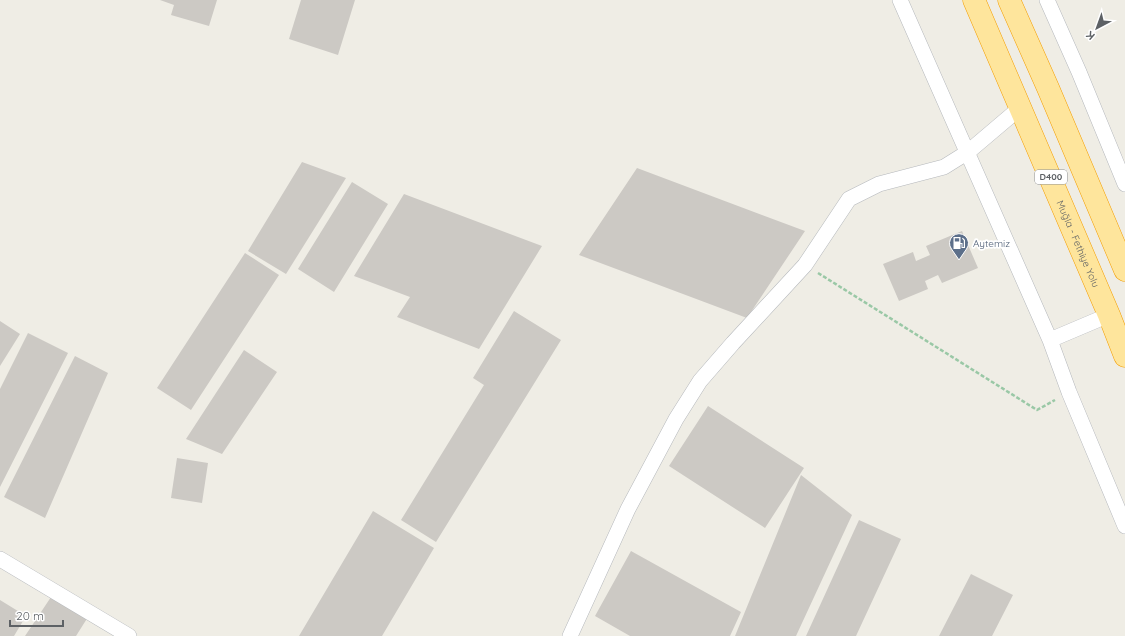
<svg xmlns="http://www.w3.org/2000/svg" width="1125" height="636" font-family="Quicksand,sans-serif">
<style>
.building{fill:#ccc9c4}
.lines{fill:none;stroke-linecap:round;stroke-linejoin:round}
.minor-casing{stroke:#b5b8bc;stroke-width:16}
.trunk-casing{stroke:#f49e00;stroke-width:23}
.path{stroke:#9ac8a6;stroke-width:2.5;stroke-dasharray:4 2;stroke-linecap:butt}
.minor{stroke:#fff;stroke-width:15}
.trunk{stroke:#fee59c;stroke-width:22}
.labels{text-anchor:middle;stroke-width:3.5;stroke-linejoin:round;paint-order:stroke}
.shield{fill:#fff;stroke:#8e9093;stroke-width:1}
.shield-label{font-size:9px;font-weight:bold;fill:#5d6165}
.service-label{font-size:10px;fill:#4e5e75;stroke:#fff;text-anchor:start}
.street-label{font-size:10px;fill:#5d6165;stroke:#fff}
</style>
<rect width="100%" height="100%" fill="#efede5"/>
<path class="building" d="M160,0H217L209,26L171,15L174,5Z
M301,0H355L338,55L289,39Z
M302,162L346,178L286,274L248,251Z
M637,168L805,231L747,318L579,255Z
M352,182L388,204L334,292L298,269Z
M404,194L542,246L479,349L397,317L410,297L354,276Z
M962,231L978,268L942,283L938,275L925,281L928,289L899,301L883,264L913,252L916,261L930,255L926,246Z
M245,253L279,275L191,410L157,388Z
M514,311L561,340L436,542L401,520L484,385L473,378Z
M0,321L20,334L0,366Z
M28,333L68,353L0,487V389Z
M244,350L277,372L222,454L186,439Z
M75,356L108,373L45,518L4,497Z
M708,406L804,468L765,528L669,466Z
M177,458L208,463L202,503L171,498Z
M801,475L852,515L796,636H735Z
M373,511L434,548L382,636H299Z
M859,520L901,539L856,636H806Z
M631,551L741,612L730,636H630L595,616Z
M971,574L1013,595L992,636H939Z
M53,594L88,617L76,636H25Z
M0,600L26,616L14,636H0Z"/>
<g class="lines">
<g class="minor-casing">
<path id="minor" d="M900,0L1050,340L1069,392L1125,526
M1047,0L1079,72L1125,184
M1050,340L1109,315
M0,559L129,636
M570,636L628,509L676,419L700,381L733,343L805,265L849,199L879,184L944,167L968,152L1021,107"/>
</g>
<g class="trunk-casing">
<g id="trunk">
<path id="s1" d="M974,0L1109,315L1125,356"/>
<path d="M1009,0L1048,88L1125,270"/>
</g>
</g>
<path class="path" d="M818,273L1037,410L1055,400"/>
<use href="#minor" class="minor"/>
<use href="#trunk" class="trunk"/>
</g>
<defs>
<g id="fuel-pin" transform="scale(1)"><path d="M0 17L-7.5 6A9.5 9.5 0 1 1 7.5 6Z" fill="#5c6f8a" stroke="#fff"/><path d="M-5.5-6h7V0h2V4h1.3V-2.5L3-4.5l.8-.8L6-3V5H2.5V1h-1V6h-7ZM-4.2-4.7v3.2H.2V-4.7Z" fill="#fff"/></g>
</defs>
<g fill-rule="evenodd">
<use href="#fuel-pin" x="959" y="243"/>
</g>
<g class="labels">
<rect class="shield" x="1035" y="170" width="32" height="14" rx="3"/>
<g class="shield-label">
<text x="1051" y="180">D400</text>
</g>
<g class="service-label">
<text x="973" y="247">Aytemiz</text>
</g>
<g class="street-label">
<text dy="4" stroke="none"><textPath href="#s1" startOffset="265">Muğla - Fethiye Yolu</textPath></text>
</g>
</g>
<g transform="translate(1097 28) rotate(221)" stroke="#ffffff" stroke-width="3" paint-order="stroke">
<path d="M0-3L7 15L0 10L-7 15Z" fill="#5d6165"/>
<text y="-6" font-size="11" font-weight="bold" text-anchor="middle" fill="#5d6165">K</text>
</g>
<path d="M10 620v6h53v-6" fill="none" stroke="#5d6165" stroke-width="2"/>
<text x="16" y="620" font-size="12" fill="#5d6165" stroke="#ffffff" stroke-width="3" paint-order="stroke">20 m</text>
</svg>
